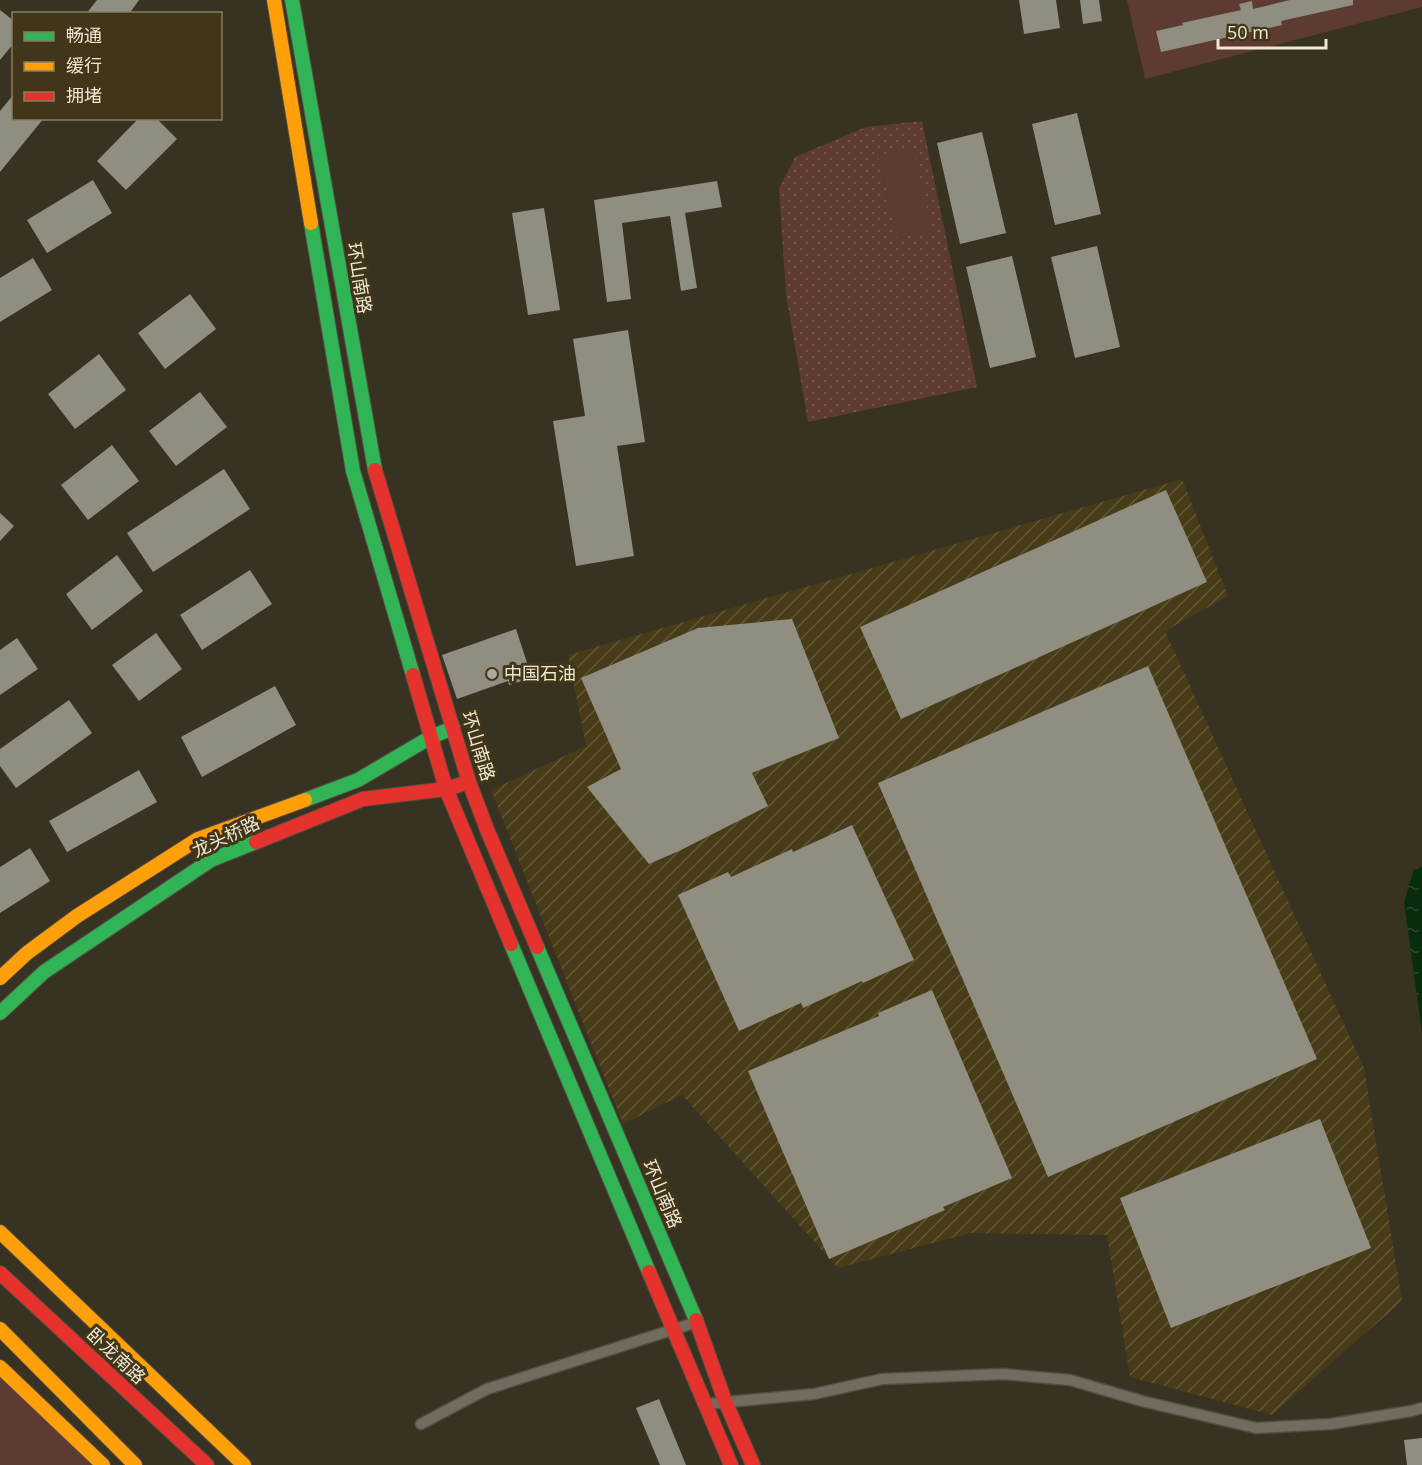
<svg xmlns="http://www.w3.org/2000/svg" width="1422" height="1465" font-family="'Open Sans','Noto Sans SC',sans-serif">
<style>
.industrial{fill:url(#industrial-furrows)}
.grass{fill:url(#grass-dots)}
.park{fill:#5d3a32}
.water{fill:url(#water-ripples)}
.building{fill:#8f8e80}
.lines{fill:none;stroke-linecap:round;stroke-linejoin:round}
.street-casing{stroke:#544e40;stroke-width:13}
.fast-casing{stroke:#544e40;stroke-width:16}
.slow-casing{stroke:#544e40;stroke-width:16}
.jam-casing{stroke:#544e40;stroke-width:16}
.street{stroke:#716c60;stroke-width:10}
.fast{stroke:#30b455;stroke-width:14}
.slow{stroke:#ff9f0a;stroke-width:14}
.jam{stroke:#e5322d;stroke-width:14}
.poi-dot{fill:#afa897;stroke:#423618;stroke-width:2}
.labels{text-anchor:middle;stroke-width:6;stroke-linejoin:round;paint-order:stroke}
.street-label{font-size:18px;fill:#efe7d6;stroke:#423618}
.poi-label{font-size:18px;fill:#efe7d6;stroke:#423618;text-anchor:start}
</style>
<defs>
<pattern id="industrial-furrows" width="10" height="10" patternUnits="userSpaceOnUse" patternTransform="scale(1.5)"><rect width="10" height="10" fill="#483b17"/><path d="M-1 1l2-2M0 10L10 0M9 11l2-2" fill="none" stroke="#635738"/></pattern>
<pattern id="grass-dots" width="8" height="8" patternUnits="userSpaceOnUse" patternTransform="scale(1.5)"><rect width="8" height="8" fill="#5d3a32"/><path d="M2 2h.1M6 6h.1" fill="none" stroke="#75564f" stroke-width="1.8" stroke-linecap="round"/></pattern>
<pattern id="water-ripples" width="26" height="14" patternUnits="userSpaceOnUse" patternTransform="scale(1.5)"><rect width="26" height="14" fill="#082d0e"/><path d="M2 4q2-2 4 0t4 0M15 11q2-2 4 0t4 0" fill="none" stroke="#2c4b30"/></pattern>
</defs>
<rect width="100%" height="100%" fill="#383222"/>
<path class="industrial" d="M1182,479L1228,596L1165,631L1364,1068L1402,1301L1272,1415L1130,1377L1107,1235L971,1233L838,1268L682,1095L623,1124L491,790L586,746L568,655Z"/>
<path class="grass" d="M922,121L977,387L808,422L786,294L779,189L795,157L866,127Z"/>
<path class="park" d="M1127,0H1422V7L1145,79Z
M913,147L932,231L897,239L878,155Z
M0,1367L103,1465H0Z"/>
<path class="water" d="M1422,867V1033L1404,902L1414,869Z"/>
<path class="building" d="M97,0H139L129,14H86Z
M1019,0H1056L1060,28L1024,34Z
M1080,0H1099L1102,21L1083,24Z
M1290,0H1353V5L1281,21L1282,25L1161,52L1156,31L1183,25L1182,23L1241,10L1239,4L1252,1L1253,9Z
M0,10L14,21V43L0,60Z
M14,94V118H44L0,172V111Z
M1077,113L1101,214L1055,225L1032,124Z
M139,118H156L177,139L126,190L97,161Z
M982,132L1006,233L960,244L937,143Z
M93,180L112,213L47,253L27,220Z
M717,181L722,207L685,213L697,288L681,291L670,216L622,223L631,299L607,302L594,200Z
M544,208L560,310L528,315L512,213Z
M1097,246L1120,347L1075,358L1051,257Z
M1012,256L1036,357L990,368L966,267Z
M33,258L52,290L0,322V278Z
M190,294L216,329L165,369L138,333Z
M628,330L645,442L617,446L634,556L576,566L553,421L585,416L573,339Z
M99,354L126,390L75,429L48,394Z
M200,392L227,427L176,466L149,431Z
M112,445L139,481L88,520L61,485Z
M224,469L250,509L153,572L127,533Z
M1166,490L1207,582L901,719L860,627Z
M0,513L14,526L0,541Z
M117,555L143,591L92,630L66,594Z
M250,570L272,604L202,650L180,615Z
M792,619L839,738L752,773L768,806L679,851L649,864L587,787L621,769L581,678L698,628Z
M516,629L532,678L509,685L508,681L457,699L442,655Z
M156,633L182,669L139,701L112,665Z
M17,638L38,669L0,695V650Z
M1148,666L1317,1059L1048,1177L878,783Z
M275,686L296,725L202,777L181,737Z
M69,700L92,733L16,788L0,766V749Z
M139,770L157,802L67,852L49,821Z
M852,825L914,960L863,983L862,981L803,1008L801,1003L739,1031L678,895L728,872L731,877L792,849L793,852Z
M30,848L50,881L0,913V867Z
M932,990L1012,1178L943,1207L945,1210L829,1259L748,1071L879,1016L878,1013Z
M1320,1119L1371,1248L1171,1328L1120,1198Z
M659,1399L686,1465H660L636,1408Z
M1422,1438V1465H1407L1404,1440Z"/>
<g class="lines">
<g class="street-casing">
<path id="street" d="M706,1404L814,1394L882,1379L1003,1374L1070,1380L1142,1401L1256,1428L1331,1424L1411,1411L1422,1408
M421,1424L487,1389L697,1322"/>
</g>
<g class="fast-casing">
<path id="fast" d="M292,0L375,470
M311,223L353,471L413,675
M305,800L358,780L431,737L453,728
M511,944L649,1272
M537,947L696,1320
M0,1013L44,972L211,860L256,842"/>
</g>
<g class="slow-casing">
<path id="slow" d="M274,0L311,223
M0,978L27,953L77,916L198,839L305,800
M0,1232L244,1465
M0,1329L135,1465
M0,1367L103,1465"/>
</g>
<g class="jam-casing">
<path id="jam" d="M375,470L469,782L488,832L537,947
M413,675L446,789L511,944
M256,842L363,799L446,789L469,782
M649,1272L731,1465
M0,1273L207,1465
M696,1320L725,1401L753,1465"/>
</g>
<use href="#street" class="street"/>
<use href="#fast" class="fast"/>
<use href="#slow" class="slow"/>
<use href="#jam" class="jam"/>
</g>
<circle class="poi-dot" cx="492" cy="674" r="6"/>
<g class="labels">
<g class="street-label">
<text transform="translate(359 278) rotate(81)" y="6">环山南路</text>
<text transform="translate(478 746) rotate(73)" y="6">环山南路</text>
<text transform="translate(226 837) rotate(-25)" y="6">龙头桥路</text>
<text transform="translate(662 1194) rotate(67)" y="6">环山南路</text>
<text transform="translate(116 1356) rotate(43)" y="6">卧龙南路</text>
</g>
<g class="poi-label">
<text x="504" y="680">中国石油</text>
</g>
</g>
<rect x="12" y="12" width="210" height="108" fill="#423618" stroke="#877d64" stroke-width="1.5"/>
<rect x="24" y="32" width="30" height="9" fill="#30b455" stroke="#877d64" stroke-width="1.5"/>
<text x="66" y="42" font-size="18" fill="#efe7d6">畅通</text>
<rect x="24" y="62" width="30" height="9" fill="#ff9f0a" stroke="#877d64" stroke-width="1.5"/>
<text x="66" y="72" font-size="18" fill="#efe7d6">缓行</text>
<rect x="24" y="92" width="30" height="9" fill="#e5322d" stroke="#877d64" stroke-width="1.5"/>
<text x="66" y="102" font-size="18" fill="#efe7d6">拥堵</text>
<path d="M1218 39v9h108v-9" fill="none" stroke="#efe7d6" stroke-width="3"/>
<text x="1227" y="39" font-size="18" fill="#efe7d6" stroke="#423618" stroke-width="4.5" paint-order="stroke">50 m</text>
</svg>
